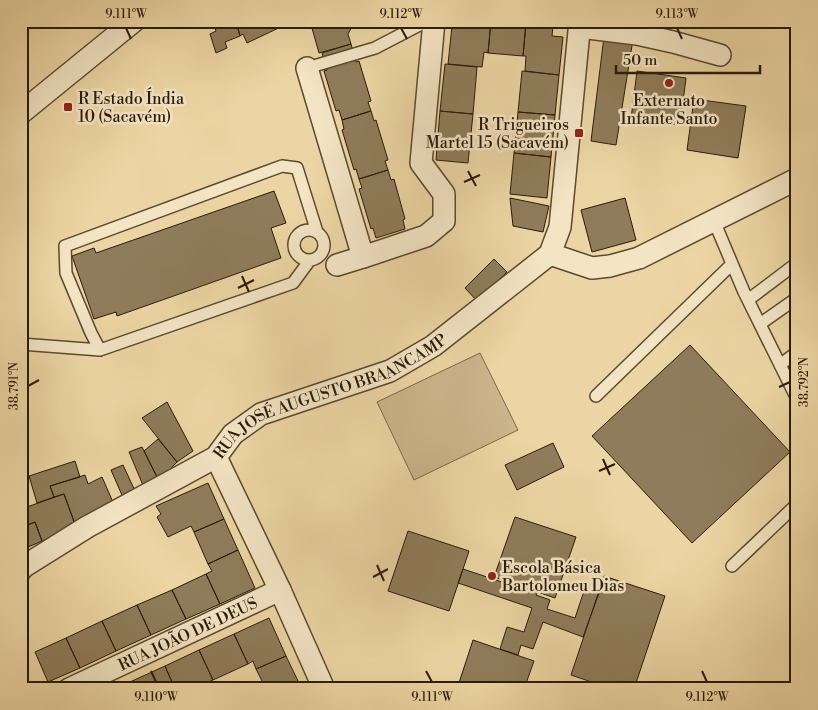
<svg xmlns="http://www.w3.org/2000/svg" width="818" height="710" font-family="'Libre Bodoni',serif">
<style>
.green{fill:#cbb58a;stroke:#7a684a}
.building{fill:#8f7c5a;stroke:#2a1b0a}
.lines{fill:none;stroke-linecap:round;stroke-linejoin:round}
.lane-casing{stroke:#5a4a30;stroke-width:14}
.street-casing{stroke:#5a4a30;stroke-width:24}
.lane{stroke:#f3e4c4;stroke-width:11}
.street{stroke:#f3e4c4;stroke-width:21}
.ticks{fill:none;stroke:#2a1b0a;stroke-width:2}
.poi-dot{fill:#8f2418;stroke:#f3e4c4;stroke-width:2}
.labels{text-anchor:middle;stroke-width:5;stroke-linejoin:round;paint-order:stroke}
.poi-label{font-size:16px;fill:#2a1b0a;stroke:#f3e4c4;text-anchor:start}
.street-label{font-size:16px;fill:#2a1b0a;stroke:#f3e4c4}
.neatline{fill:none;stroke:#2a1b0a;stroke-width:2}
.ticks-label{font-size:12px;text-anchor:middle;fill:#2a1b0a}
</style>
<rect width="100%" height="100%" fill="#ecd5a4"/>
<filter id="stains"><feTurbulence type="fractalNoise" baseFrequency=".004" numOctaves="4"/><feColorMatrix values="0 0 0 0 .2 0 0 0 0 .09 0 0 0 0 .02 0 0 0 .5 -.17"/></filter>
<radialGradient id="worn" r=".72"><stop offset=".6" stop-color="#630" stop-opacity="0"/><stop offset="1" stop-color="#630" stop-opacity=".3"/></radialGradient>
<path class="green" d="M480,353L518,430L414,480L377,402Z"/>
<path class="building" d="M213,21H236L240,36L225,42L227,48L216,53L210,34L216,31Z
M236,21H286L287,24L247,43L243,34L240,36Z
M310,21H355L348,34L351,44L319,53Z
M464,21H491L488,53L484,52L482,67L448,64L452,26L463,27Z
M491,21L526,23L523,56L488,53Z
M606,21H636L616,145L591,141Z
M526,23L553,26L552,36L563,37L559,75L525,71L526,56H523Z
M351,44L356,62L359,61L371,101L368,102L371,111L342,120L339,110L336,111L324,71L327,70L322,53Z
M445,64L477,67L473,114L440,111Z
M522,71L559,75L555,115L518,112Z
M637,71L686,78L680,125L631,119Z
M694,99L746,106L738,158L687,150Z
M371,111L374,121L376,120L388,160L385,161L388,170L359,179L356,169L354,170L342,130L344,129L342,120Z
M440,111L473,114L468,163L436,160Z
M518,112L555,115L551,157L514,153Z
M514,153L551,157L547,198L510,194Z
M388,170L391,180L394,179L405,219L403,220L405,229L376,238L373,228L371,229L359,189L362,188L359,179Z
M274,191L286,223L271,228L281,258L117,316L116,312L94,319L72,256L94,248L96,253Z
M510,198L549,206L543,232L513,226Z
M625,198L636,240L592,252L581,210Z
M494,259L507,272L477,301L465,288Z
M690,345L790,452L692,543L592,436Z
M167,402L193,451L177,462L142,418Z
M158,439L177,462L159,481L144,451Z
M553,443L564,467L517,490L505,465Z
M142,447L159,481L145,490L129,452Z
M75,461L80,477L50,486L54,497L37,503L29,476Z
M123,465L137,495L125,502L111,470Z
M85,475L88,484L102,477L116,509L76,527L64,494L54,497L50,486Z
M208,483L224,519L194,532L191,526L168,537L157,517L161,514L156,506Z
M64,494L76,527L42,541L35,522L25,526L21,516V509Z
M21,516L25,526L35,522L42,541L21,550Z
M515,517L576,537L555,598L494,577Z
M224,519L238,550L208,564L194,532Z
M408,531L469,551L449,611L388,591Z
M238,550L255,588L220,604L206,574L212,571L208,564Z
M463,569L523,589L524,587L538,592L536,595L550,600L547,609L575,618L585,588L599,593L583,637L543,622L533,649L521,645L518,655L500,649L507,627L524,632L532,608L458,583Z
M206,574L220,604L186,619L172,590Z
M604,576L665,596L634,689H612L571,675Z
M172,590L186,619L151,635L137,605Z
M137,605L151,635L116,651L102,621Z
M269,618L286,656L256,669L253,661L248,664L234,634Z
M102,621L116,651L80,668L66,638Z
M234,634L248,664L213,680L199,650Z
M66,638L80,668L48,682L35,652Z
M473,640L534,661L524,689H457Z
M199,650L213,680L193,689H175L165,666Z
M286,656L298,681L274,689H266L256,669Z
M165,666L175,689H133L130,682Z
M298,681L302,689H274Z
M130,682L133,689H115Z"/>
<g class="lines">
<g class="lane-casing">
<path id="lane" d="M307,68L375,48L427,21
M714,221L744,292L797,399
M294 245a15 15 0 1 1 30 0a15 15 0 1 1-30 0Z
M748,300L797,263
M760,324L797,298
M21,344L100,350L293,283L310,260
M100,350L91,333L66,273L65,246L282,166L297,168L317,232
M780,365L797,352
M596,396L732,264
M732,566L797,504"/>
</g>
<g class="street-casing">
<g id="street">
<path d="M580,27L637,34L673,42L720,55"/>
<path d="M307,68L363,257L426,236L444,221V194L421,163L434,21"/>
<path d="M21,113L134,21"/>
<path d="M550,254L592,268L610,266L639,258L797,179"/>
<path d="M337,265L363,257"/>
<path d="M216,457L280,590L324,689"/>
<path id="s1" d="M21,570L23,567L87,527L216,457L233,434L261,414L390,371L433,346L550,254L560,227L580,21"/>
<path id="s2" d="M69,689L280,590"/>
</g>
</g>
<use href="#lane" class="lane"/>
<use href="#street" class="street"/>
</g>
<path class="ticks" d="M126,28L131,39M401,28L407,39M677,28L682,39M468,171L476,186M464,182L480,175M242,276L249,292M238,288L254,280M28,386L39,380M779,387L790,382M603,459L610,475M599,471L615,464M377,565L384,581M373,577L388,569M151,671L156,682M426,671L432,682M702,671L707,682"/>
<g class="poi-dot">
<circle cx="669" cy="83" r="5"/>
<rect x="63" y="102" width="10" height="10" rx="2.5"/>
<rect x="574" y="128" width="10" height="10" rx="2.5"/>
<circle cx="492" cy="576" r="5"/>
</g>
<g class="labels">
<g class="poi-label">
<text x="78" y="104">R Estado Índia<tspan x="78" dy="18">10 (Sacavém)</tspan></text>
<text x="669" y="106" text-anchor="middle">Externato<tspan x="669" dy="18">Infante Santo</tspan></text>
<text x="569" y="130" text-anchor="end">R Trigueiros<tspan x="569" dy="18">Martel 15 (Sacavém)</tspan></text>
<text x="502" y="573">Escola Básica<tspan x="502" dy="18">Bartolomeu Dias</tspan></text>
</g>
<g class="street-label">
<text dy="6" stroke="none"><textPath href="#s1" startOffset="358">RUA JOSÉ AUGUSTO BRAANCAMP</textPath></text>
<text dy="6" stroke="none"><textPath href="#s2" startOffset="131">RUA JOÃO DE DEUS</textPath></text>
</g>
</g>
<rect width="818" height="710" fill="none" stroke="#ecd5a4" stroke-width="55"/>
<path d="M616 65v8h144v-8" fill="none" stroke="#2a1b0a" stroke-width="2.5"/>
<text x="623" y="65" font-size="15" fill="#2a1b0a" stroke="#f3e4c4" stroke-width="4" paint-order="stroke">50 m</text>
<rect x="28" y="28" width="762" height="654" class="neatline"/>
<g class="ticks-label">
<text x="126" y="18">9.111°W</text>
<text x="401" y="18">9.112°W</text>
<text x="677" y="18">9.113°W</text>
<text transform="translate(804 382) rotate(-90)" y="4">38.792°N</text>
<text transform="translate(14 386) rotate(-90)" y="4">38.791°N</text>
<text x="156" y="701">9.110°W</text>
<text x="432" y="701">9.111°W</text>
<text x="707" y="701">9.112°W</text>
</g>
<rect width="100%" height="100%" filter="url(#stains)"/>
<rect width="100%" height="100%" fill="url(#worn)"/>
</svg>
